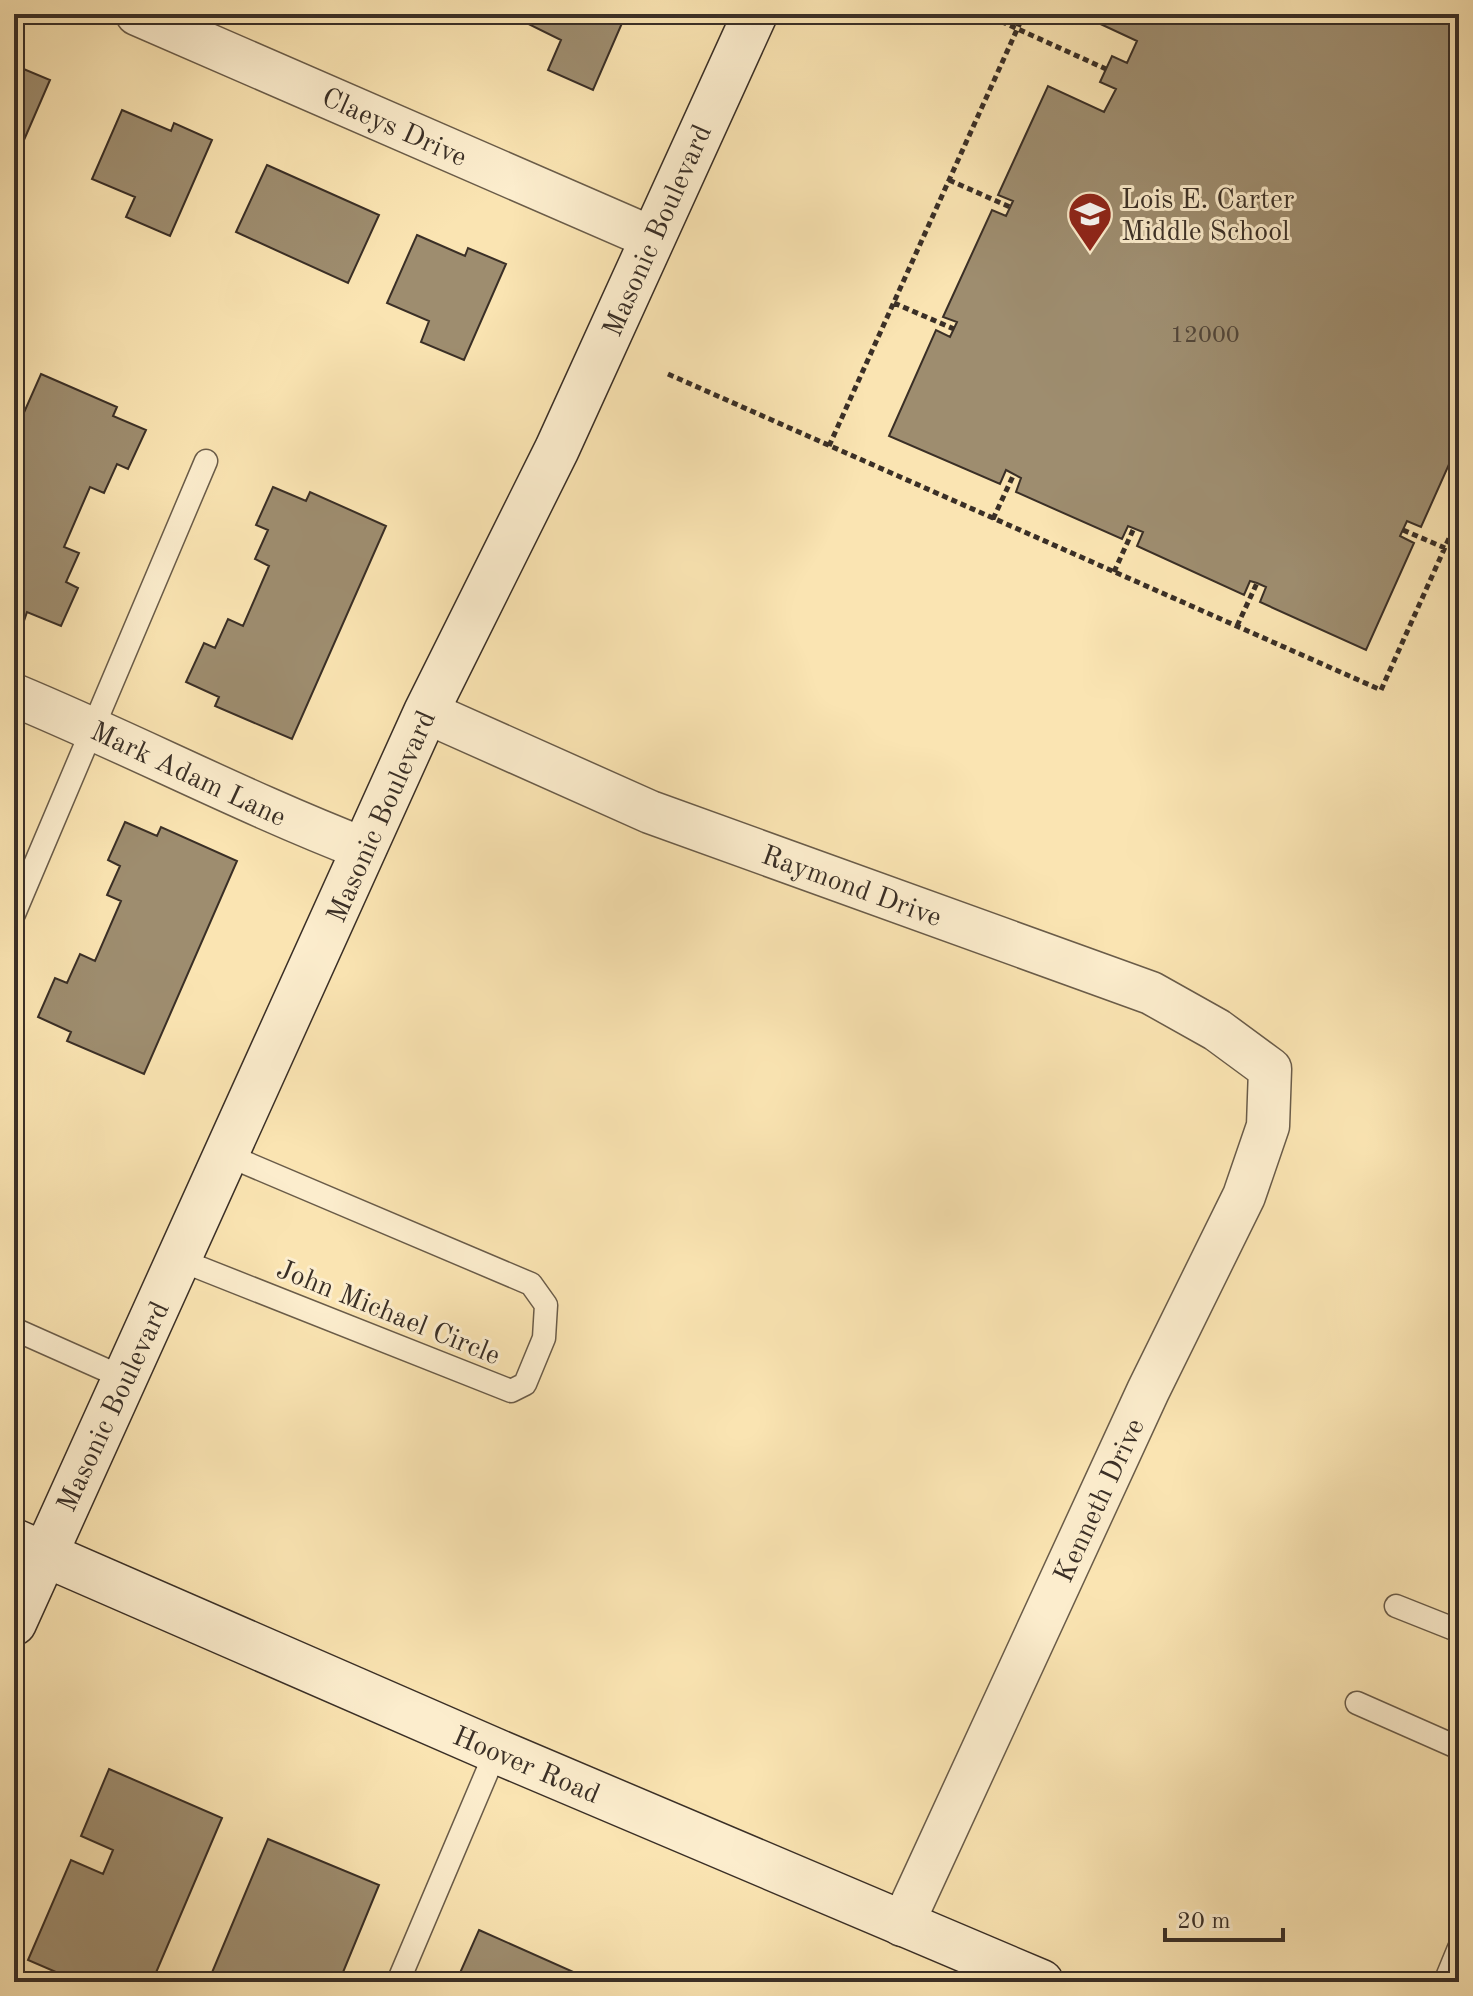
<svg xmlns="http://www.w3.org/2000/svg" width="1473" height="1996" font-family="'Old Standard TT',serif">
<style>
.building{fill:#9e8d6f;stroke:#3a2f26;stroke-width:2}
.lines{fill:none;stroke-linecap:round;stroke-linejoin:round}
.lane-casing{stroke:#6a5c49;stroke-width:25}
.street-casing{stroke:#6a5c49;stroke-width:45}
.secondary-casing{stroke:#3a2f26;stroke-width:47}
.path{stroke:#3a2f26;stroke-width:5;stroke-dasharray:6 4;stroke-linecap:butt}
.lane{stroke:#fcedcd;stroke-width:22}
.street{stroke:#fcedcd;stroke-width:42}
.secondary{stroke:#fcedcd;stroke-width:44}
.labels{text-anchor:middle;stroke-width:6;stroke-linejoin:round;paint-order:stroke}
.number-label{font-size:24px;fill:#534638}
.street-label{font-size:28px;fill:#3a2f26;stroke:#fcedcd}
.poi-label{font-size:28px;fill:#3a2f26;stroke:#fcedcd;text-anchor:start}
</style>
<rect width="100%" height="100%" fill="#fae4b2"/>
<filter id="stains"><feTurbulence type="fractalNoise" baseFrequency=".0025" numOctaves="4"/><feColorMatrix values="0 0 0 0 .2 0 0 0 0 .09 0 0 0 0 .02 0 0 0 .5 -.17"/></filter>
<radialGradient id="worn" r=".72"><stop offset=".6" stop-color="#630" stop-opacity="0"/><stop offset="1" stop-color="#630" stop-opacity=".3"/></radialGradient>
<path class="building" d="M508,14H626L593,90L548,70L561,40Z
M1079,14H1459V405L1455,414L1459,416V442L1421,527L1407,521L1400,536L1414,543L1366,650L1260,602L1266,587L1257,583L1250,581L1244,595L1137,546L1143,532L1128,526L1122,539L1016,492L1021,478L1006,470L1000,484L889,436L936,330L950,337L957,322L943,317L992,210L1006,216L1013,201L998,195L1048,86L1104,112L1116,89L1100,82L1112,56L1127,63L1137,41Z
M14,65L50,80L14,163Z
M122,110L171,131L174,123L212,140L170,236L126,217L135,197L92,179Z
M267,165L379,215L348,283L236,232Z
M417,235L465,256L468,248L506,264L464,360L421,342L429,321L387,303Z
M41,374L117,407L113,416L146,430L128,469L117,464L104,493L90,487L64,547L79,553L66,582L78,588L61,626L27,612L24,621L14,617V435Z
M273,487L306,501L310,492L386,526L292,739L215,706L219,697L186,682L204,643L215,648L228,619L243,626L269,566L255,559L268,530L256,525Z
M125,822L157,836L161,827L237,861L144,1074L67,1041L71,1032L38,1017L55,978L67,983L80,954L95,961L121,901L107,895L120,866L108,860Z
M109,1769L222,1818L152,1982H79L28,1960L71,1860L103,1874L113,1850L81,1836Z
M268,1839L379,1885L339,1982H329L307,1973L303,1982H208Z
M479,1930L587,1978L586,1982H456Z"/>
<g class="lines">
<g class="lane-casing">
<path id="lane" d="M14,914L206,461
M180,1260L511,1391L525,1384L544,1338L546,1305L531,1284L227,1155
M14,1329L124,1378
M1396,1606L1459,1631
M1357,1703L1459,1748
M398,1982L496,1751
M1445,1982L1459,1948"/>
</g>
<g class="street-casing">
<path id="street" d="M137,14L652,238
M14,695C132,744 245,803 364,849
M426,712L650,812L1151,993L1217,1030L1270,1069L1268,1126L1244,1196L1148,1391L902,1925"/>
</g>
<g class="secondary-casing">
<path id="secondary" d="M14,1541L496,1751L1041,1982
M14,1623L426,712L557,449L755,14"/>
</g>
<path class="path" d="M995,14L998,20L1106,69
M949,180L1010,207
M894,303L954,329
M668,374L1381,690L1459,516
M1458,407L1459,408
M829,446L1024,14
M993,519L1014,474
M1403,530L1445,548
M1114,572L1134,528
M1237,626L1257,583"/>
<use href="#lane" class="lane"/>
<use href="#street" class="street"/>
<use href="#secondary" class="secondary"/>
</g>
<defs>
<g id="school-pin" transform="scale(2.3)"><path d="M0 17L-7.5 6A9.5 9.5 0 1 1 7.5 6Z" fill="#8f2418" stroke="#fcedcd"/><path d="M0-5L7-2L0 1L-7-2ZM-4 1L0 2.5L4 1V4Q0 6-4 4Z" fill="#fff"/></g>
</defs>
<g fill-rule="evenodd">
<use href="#school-pin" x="1090" y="214"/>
</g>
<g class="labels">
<g class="number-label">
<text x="1205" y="342">12000</text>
</g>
<g class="street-label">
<text transform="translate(395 126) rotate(24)" y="10">Claeys Drive</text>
<text transform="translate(656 230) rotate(-66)" y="10">Masonic Boulevard</text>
<text transform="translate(189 773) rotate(25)" y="10">Mark Adam Lane</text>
<text transform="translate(380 816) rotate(-66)" y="10">Masonic Boulevard</text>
<text transform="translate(852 885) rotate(20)" y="10">Raymond Drive</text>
<text transform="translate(389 1311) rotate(22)" y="10">John Michael Circle</text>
<text transform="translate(112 1406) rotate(-65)" y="10">Masonic Boulevard</text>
<text transform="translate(1098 1500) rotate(-65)" y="10">Kenneth Drive</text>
<text transform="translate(527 1764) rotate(23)" y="10">Hoover Road</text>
</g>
<g class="poi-label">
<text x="1121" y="208">Lois E. Carter<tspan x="1121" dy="32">Middle School</tspan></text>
</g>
</g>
<rect width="1473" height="1996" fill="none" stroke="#fae4b2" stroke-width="48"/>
<rect x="16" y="16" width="1441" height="1964" fill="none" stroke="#3a2f26" stroke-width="4"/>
<rect x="24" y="24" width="1425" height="1948" fill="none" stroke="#3a2f26" stroke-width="2"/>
<path d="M1165 1928v12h118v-12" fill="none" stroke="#3a2f26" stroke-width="4"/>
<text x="1177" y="1928" font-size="24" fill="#3a2f26" stroke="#fcedcd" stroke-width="6" paint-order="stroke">20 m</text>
<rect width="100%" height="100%" filter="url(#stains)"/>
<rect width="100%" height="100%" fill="url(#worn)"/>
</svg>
